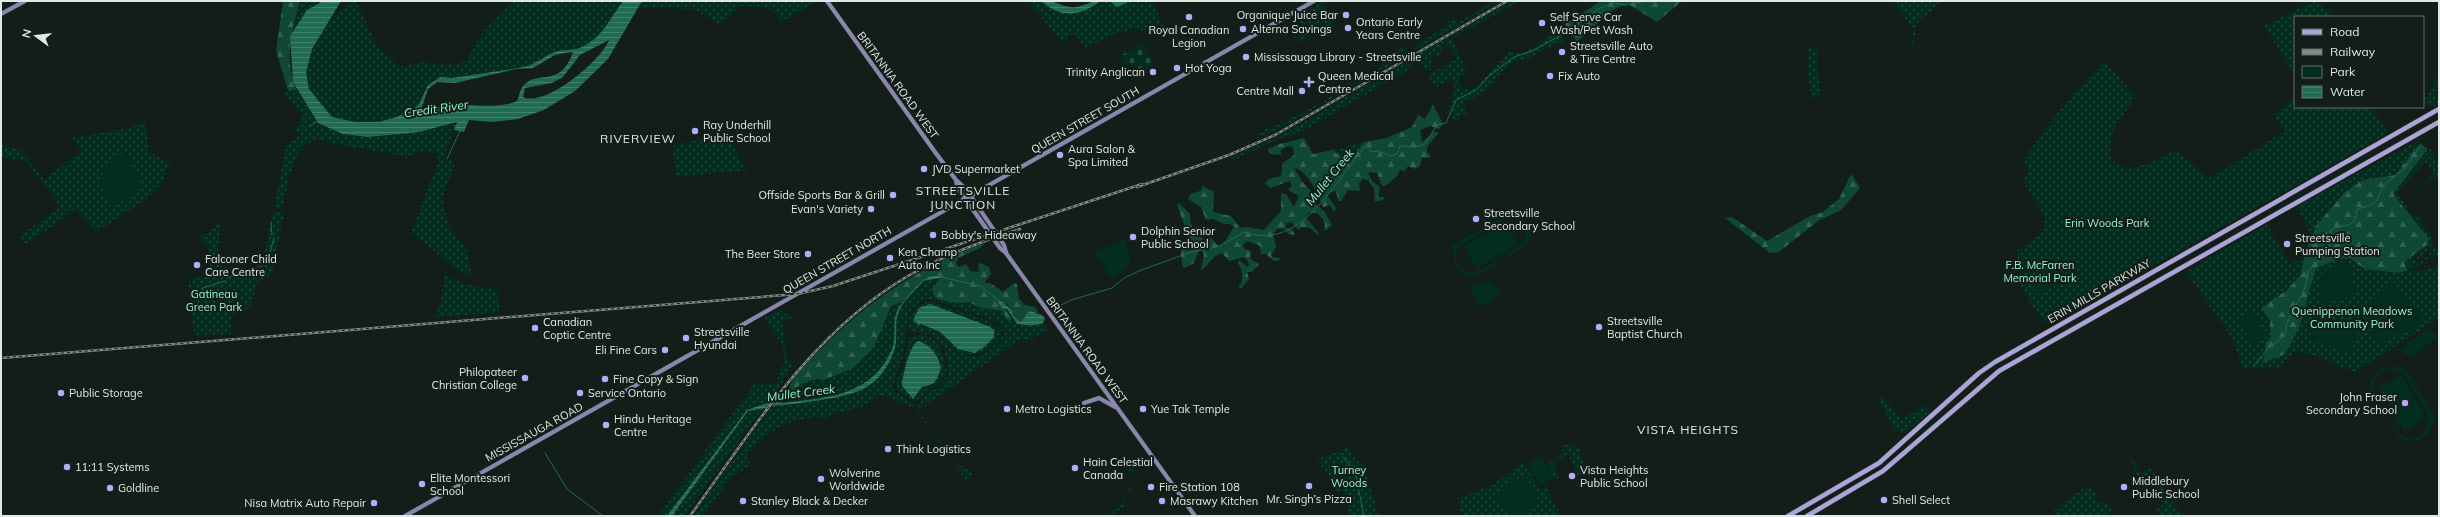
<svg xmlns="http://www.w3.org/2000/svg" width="2440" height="517" font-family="Mulish,sans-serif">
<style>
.green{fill:url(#green-dots);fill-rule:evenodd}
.forest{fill:url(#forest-firs)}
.cemetery{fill:url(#cemetery-stones)}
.pitch{fill:#022d1f;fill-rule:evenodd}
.water{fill:url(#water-rules);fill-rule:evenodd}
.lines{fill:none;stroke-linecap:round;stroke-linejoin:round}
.stream{stroke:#206b51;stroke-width:1}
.river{stroke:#206b51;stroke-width:5.5}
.secondary-casing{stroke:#303a36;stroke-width:5}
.primary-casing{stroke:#303a36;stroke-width:5.5}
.secondary{stroke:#8a86ad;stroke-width:4}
.primary{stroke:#aaa4d7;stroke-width:4.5}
.rail-casing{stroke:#818b86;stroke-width:2.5}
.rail{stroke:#131e19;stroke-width:1;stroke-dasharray:3;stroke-linecap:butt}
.poi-dot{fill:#b5acf8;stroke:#131e19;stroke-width:1.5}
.labels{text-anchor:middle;stroke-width:4;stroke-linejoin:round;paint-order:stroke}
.poi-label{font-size:11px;fill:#e1e9e5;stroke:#131e19;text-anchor:start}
.street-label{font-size:11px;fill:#e1e9e5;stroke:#131e19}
.park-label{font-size:11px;fill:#92f9cf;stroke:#131e19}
.water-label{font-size:12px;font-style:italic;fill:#8ff7cc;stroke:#131e19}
.neighbourhood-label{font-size:12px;letter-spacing:1px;fill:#e1e9e5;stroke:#131e19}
</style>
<defs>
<pattern id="green-dots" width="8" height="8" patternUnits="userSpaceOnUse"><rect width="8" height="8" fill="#022d1f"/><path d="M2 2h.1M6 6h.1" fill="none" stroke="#274b3f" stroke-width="1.8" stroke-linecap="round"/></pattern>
<pattern id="forest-firs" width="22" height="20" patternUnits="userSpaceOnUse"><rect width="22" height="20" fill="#0f4935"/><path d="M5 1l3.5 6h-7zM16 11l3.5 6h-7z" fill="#326352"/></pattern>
<pattern id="cemetery-stones" width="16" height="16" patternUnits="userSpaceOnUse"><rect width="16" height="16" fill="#022d1f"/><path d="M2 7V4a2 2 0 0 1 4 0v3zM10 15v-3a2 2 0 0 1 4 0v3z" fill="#274b3f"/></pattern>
<pattern id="water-rules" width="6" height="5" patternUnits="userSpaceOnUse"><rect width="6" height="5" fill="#206b51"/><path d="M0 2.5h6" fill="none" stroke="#40806a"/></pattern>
</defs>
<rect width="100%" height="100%" fill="#131e19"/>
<path class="green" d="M301,1H323L292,31Z
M349,1H356L377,46L400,67L425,61L435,65H454L466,61L485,30L514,1H623C610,19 603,37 582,47C573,51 561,50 552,53C542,57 535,65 524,67L452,78L440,77L433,79L421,95L419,104L411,111L379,122H355L332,117L313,96L306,82V73L312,49L324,27Z
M642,1H820L821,2L817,1L781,22C770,4 761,7 741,6L720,24L695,10L638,7Z
M1028,1H1042L1057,12L1093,8L1100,1H1139V4L1153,1L1165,31L1151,27L1140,31L1137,28L1114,34L1087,48L1073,33L1063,43Z
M1322,1L1334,25L1337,23L1336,28L1334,26L1298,42L1291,33L1293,32L1296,37L1305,31L1296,16Z
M1493,1H1501L1414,51L1413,48L1448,24L1447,22L1453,18L1457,23Z
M1511,1H1520L1452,38L1466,70V73L1457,80L1464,90L1477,87L1510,50L1514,53C1530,55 1545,38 1557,29L1566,41C1551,44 1541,53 1527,59C1522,61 1516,60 1512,63C1497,74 1486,98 1466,101L1464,104L1468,114H1462L1455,124L1448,109C1453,104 1453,101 1452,95L1455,93L1453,79L1435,87L1428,75L1457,58L1451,49L1444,44L1440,56H1435L1430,60L1434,68L1426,71L1418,57L1419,54Z
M1893,1H1942L1917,23L1912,52L1910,51L1914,30Z
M2314,1H2318L2331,12V17H2295V75L2264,26Z
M1403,47L1406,48L1409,54L1283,127L1258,138V134C1268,128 1276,125 1286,121C1319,104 1352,86 1383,64L1381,60Z
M1808,48L1818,49L1817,67L1821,96L1812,99L1807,68Z
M1412,59L1413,62L1408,70L1299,133L1286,136L1228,162L1234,155L1276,138Z
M2104,61L2136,97C2122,117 2104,136 2112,161L2130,169L2149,163L2177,150L2209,179L2284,131L2274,115L2295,98V107H2372L2388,133L2151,267L2045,324L2024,293L2020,282L2017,251L2044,231L2045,217L2023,181L2029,171L2023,160L2055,116Z
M2439,77L2435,97L2439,103L2435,106L2427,105L2423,100L2428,97L2430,88Z
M288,90H297L318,123L419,132L457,123L447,147L444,158L455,163L442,199L449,226L468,252L471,276L455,268L411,232L438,163L437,154C427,149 416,150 408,158C387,152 367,149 345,146C337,145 326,140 318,140C292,142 287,190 282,209L274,207L286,146L301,135L294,129L303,116L288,99L284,92Z
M145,121L149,152L170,162L160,187L143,202L96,232L76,209L26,244L20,236L61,207L26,161L1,157V145L22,150L44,180L81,151L72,138L130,128Z
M728,134L746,171L676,176L673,146L708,137L717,144Z
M2419,140V144L2395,175L2363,180L2315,229L2312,237L2297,206Z
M1364,142L1351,160L1345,161L1333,150Z
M2431,148L2439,167V181L2433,177L2428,183L2426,182L2421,187L2418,184H2424L2434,170L2425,162L2397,192L2412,215L2417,216L2431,236L2433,246H2435L2424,252L2422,258L2413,259V261H2422L2424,263L2410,271L2429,270L2424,257L2429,258L2430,252L2435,247L2439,251V255L2427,260V263L2431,268L2439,264V318L2355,372L2313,355L2293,352L2279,369L2243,368L2232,338L2186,272L2267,224L2290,264L2305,256C2297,287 2287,290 2262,308L2270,321L2271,337L2266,342L2299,328L2316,268L2336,260L2349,258L2354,263L2404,262L2428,244L2429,239L2393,194Z
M273,211L284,213L272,274L257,283L250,308L231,315V334L194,335L188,279L211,276L208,247L199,236L210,232L221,221L217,260L227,270L244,274L256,267L264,257Z
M444,274L463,284L497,290L500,312L434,318L441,301Z
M940,278L932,289L957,303L969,302L981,308L1002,312L1008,320L1012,319C1019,329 1032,325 1043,323V321L1049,331L1032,338L1034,342L1022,338L918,411L956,463L974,474L966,480L917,411C922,380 961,397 944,350C961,346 968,368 993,347C999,343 1002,340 1004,333L1000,325L992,320L935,300C924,299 916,303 910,313C906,320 905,346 903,356C900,367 891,381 894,391L916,405L915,408L882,395L859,408L830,415L829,418C794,415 766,429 746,457L751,464L730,479L703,516H693L772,406C787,405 801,403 815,401C852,396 880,392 894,351C899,338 893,321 900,309C905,298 916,291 923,281Z
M930,301L990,321L1001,329L1002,337C987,357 965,359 944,347C939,344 937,339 932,336C925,333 918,332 911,332C903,319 917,303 930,301ZM930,304L988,326L952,345L940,332L919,325L917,322L919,308Z
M902,302C892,316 897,331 893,346C881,394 827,398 787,402L788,395C793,392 796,386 802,384C812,379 822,382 831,378C856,367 884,330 891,306Z
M779,310L792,317L782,323L787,358L793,365L770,402L751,407L738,421L667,516H658L755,383L776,384L784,362L782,344L764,318Z
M922,334C940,338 945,357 947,374L944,380L916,402L897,391L895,383L903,367L909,338ZM912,346L941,369L933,384L930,387H922L911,397L904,390L902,379Z
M1882,396L1902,420L1907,416L1914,425L1902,433L1895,430L1878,399Z
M1924,405L1930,411L1915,425L1908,416Z
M764,407L684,516H672L748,411Z
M1570,443L1571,447L1572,445L1579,449L1585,468L1590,470L1578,476L1568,454L1553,464L1560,477L1555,479L1547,464L1563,453L1562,447Z
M1348,447L1351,455L1363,466L1379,516H1349L1345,492H1336L1333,480L1317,460Z
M2132,458L2140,473L2150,468L2183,516H2161L2156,508L2164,505L2162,502L2164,500L2151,478L2149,479L2147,476L2143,479L2144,481H2140L2129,460Z
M1523,462L1540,489L1545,486L1561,516H1482L1481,513L1463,516L1457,499L1494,484Z
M1129,464L1143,483L1122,495L1126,505L1111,516H1105L1124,502L1121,494L1141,483L1133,472L1130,473L1125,466Z
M2087,486L2096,492L2094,509L2095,501L2107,503L2112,511L2103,516H2057L2054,510Z"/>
<path class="forest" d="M283,1H300C292,29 283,62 297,90H288L276,51Z
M1601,1H1682L1657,22L1628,4L1612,10L1577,42L1565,24Z
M1433,105L1443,124L1439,129L1430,126L1420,130L1422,142L1434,132H1439L1427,147V152L1431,156L1429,158L1422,157L1420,166L1415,169L1408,166L1405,171L1400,170L1397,176L1385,186H1382L1377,173L1368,172L1372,181L1380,187L1378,197H1384L1385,199L1375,202L1374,189L1368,180L1363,179L1359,183L1360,191L1348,190L1341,201H1338L1336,191L1329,193L1328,196L1336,208L1334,212L1330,205L1323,207C1318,195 1309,171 1294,168L1304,184L1313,193L1317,205L1325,212L1332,225L1325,231L1324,229L1325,224C1322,216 1317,211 1308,213L1306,218L1318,232L1319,236L1310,228L1302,227L1298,230L1291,222L1287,223L1285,227L1293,230L1295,235L1288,234L1285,229H1277L1273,235L1276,247L1271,255L1272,257L1280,258L1279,261H1274L1266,254H1261L1260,246L1248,241L1243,244V248L1251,251L1250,259L1259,264L1252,272H1247L1249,279L1241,289L1239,287C1244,279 1243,271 1238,263L1239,260L1247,267L1249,266L1248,261L1244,257L1229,261L1222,253C1211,256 1209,266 1201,270L1204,254L1202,251H1199L1194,263L1185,268L1183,267C1180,254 1179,248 1189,238L1177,205L1179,203L1190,214C1190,221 1190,226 1196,231L1204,229L1200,235L1204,241L1211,238L1218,246L1223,245L1234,227L1230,224H1224L1213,219L1206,220L1201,207L1188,199L1190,194L1200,191L1203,186L1214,192L1213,212L1231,216L1240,228L1248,227L1264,230L1281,211V193L1286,194L1294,207L1299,196L1288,190L1292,185L1290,181L1270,188L1265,183L1269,179L1281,176L1283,163L1294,155L1293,147L1287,146L1280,151L1282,155L1271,154L1267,150C1279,142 1291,142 1304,138L1313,154L1333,150L1345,161L1351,160L1364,142L1387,138L1412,127L1418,115L1425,119Z
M2419,144L2428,149L2393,194L2429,239L2428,244L2404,262L2407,269L2400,273L2365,269L2349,258L2336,260L2316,268L2299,328L2285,354L2263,363L2266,342L2271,337L2270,321L2261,308L2287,290L2300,275L2307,248L2316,226L2345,192L2363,180L2395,175Z
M1851,174L1860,188L1841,210L1818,221L1779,252L1770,253L1725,218L1732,217L1767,241L1810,216L1823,212L1839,199Z
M985,243L980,248L958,258L956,264L959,267L966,264L970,271L979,272L978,264L981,263L989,267L991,274L984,283H990L1003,292L1014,283L1017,284L1019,299L1025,305L1035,307L1038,311L1034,314L1030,311L1021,323L1013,316L1012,310L1006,303L1005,308L1012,319L1008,321L1002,311L981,308L969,302L957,303L937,299L933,294L932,289L941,277L936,276L925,278L902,302L891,306L874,347L853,368L824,380L817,379L801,384L788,395C789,379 804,367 814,356C862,305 919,266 985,243Z"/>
<path class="cemetery" d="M1142,43L1154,64L1137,74L1130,64L1125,66L1120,56Z"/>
<path class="pitch" d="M126,152L143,185L141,189L111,208C94,181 98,167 126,152Z
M1508,213C1522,217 1541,231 1525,246C1519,251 1510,255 1503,259C1495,264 1486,272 1477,275C1460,281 1451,264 1454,249L1451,246ZM1508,218C1514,218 1520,219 1524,224C1538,244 1489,264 1476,272L1470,273L1460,269C1454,261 1454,253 1461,245Z
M1506,222L1518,244L1476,268L1464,246Z
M1124,239C1134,256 1131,271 1112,279L1095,254L1096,251Z
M2348,261L2356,293L2355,296L2321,304C2317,276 2319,268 2348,261Z
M2052,267L2060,282L2037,295L2029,279Z
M2393,280L2409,303H2413L2422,317V322L2409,331L2405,330L2381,346C2357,311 2359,306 2393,280Z
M1484,282L1491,283L1501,292L1479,308L1470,286Z
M2253,311L2266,336L2251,344L2238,319Z
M2318,314L2359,331L2350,354L2308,338Z
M2429,328L2438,337L2410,358L2399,349Z
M2393,366L2406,368L2437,420L2433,422L2429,433L2421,440L2411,441L2400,438L2371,393L2370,383L2377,371ZM2387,369L2399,371L2404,374L2428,414L2427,428C2409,454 2394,426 2385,410C2381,403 2373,394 2374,385C2374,376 2380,372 2387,369Z
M2401,375L2426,418L2404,431L2379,388Z
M1541,456L1554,478L1540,486L1527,464Z
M1524,474L1537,491L1538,500L1528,516H1510L1494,495Z"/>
<path class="water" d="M323,1H341L312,49L306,73L309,89L332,117L355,122H379L396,117L411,111L419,104L428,85L440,77L452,78L524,67C536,64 544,56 555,52C563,49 574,51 582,47C603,37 610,18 623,1H642L608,59L575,91L544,110L518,119L493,122L469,120L464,132L454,130L457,122L419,132L368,137L343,134L318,123L293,82L290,36L307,10ZM609,40C602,60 545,108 523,97L525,88L552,83L563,77L580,55ZM571,52L573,53C559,88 540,70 525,84C519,89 520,95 517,101C497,110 465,103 443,105C437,106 432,110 426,111L421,110L428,89L437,82L455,83L516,69L533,68L555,55Z
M1042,1C1057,1 1058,5 1070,7C1079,9 1089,1 1100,1C1083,16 1059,19 1042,1Z
M941,276L940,278L923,281C916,291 905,298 900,309C893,321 899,338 894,351C879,392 852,395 815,401C801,403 787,405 772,406L776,402C785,404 796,401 806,400C843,396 876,387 892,349C897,337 892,323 897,311C898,306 921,281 924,279C929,276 936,275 941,276Z
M1001,301L1012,310L1013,316L1021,322L1030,311L1042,315L1045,318L1043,323C1033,327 1027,325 1017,324L1007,309L1002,308L998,302Z
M930,304L988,326L994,330V337L984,347L975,353L958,349L940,332L921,324L919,325L913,320L919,308Z
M918,341C930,344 940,357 941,369C935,383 936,384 922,387L913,399L902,386C902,377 910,344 918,341Z
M770,402L766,408L748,411L677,509L672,516H667L747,410Z"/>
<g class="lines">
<path class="stream" d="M2438,100L2439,97
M310,126L318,121
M447,159L460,131
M271,222L272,235
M270,253L274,238
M941,277L980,286L1000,301
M227,278C243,268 257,283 268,255
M198,295L203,288L225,281
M195,299L196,297
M1053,309L1071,300L1112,288L1124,278L1139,271L1191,252L1217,247L1245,232C1301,252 1335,181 1365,147L1368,146L1371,152L1378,151L1392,156L1397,154L1400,146L1416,147L1425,144L1437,125L1446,123L1456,100L1476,90L1489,76L1514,57L1532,51L1563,34L1600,8L1613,3L1626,5L1647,1
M2254,366L2267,349L2285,335C2287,308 2307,300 2308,271L2329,250L2331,230C2346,222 2355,231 2357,209L2371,205L2377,200L2384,185L2404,169L2422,144
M768,404H775
M545,453L567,489L603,516
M1343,457L1355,472L1364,516"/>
<path class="river" d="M1114,1L1117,4L1125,1"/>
<g class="secondary-casing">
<path id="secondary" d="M827,1L935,152L956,180L966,189L1004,245L1006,252
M1,14L25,1
M956,180L957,187L1000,248L1006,253L1195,516
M1084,403L1099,398L1115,407
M405,516L1314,1"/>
</g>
<g class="primary-casing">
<path id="primary" d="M1788,516L1879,463L1979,373L1995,362L2439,109
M1807,516L1883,471L1999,371L2439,122"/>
</g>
<use href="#secondary" class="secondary"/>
<use href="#primary" class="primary"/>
<g class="rail-casing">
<path id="rail" d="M1137,187L1229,155L1275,135L1507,1
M1,358L797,294L833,286L1142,184
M690,516C754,428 812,332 908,276C944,255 981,242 1020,229"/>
</g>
<use href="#rail" class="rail"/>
</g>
<g class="poi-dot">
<circle cx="1346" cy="15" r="4"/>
<circle cx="1189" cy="17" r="4"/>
<circle cx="1542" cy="23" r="4"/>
<circle cx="1348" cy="28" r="4"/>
<circle cx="1243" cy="29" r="4"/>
<circle cx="1562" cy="52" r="4"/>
<circle cx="1246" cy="57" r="4"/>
<circle cx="1177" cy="68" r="4"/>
<circle cx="1153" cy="72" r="4"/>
<circle cx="1550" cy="76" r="4"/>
<path d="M1307 76h4v4h4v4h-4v4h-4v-4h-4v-4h4z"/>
<circle cx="1302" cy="91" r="4"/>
<circle cx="695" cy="131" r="4"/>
<circle cx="1060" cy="155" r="4"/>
<circle cx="924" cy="169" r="4"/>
<circle cx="893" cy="195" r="4"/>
<circle cx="871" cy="209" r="4"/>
<circle cx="1476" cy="219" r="4"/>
<circle cx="933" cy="235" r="4"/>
<circle cx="1133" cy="237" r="4"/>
<circle cx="2287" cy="244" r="4"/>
<circle cx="808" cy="254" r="4"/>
<circle cx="890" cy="258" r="4"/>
<circle cx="197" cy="265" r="4"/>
<circle cx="1599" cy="327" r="4"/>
<circle cx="535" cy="328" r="4"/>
<circle cx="686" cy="338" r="4"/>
<circle cx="665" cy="350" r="4"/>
<circle cx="525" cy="378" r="4"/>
<circle cx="605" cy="379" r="4"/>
<circle cx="61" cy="393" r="4"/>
<circle cx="580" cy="393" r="4"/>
<circle cx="2405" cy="403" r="4"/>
<circle cx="1007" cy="409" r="4"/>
<circle cx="1143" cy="409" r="4"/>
<circle cx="606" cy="425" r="4"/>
<circle cx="888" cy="449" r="4"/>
<circle cx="67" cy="467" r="4"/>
<circle cx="1075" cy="468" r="4"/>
<circle cx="1572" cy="476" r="4"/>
<circle cx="821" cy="479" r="4"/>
<circle cx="422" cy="484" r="4"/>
<circle cx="1309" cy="486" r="4"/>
<circle cx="1151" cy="487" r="4"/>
<circle cx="2124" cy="487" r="4"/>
<circle cx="110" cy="488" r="4"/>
<circle cx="1884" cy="500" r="4"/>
<circle cx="743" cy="501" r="4"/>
<circle cx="1162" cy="501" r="4"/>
<circle cx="374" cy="503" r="4"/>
</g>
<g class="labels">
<g class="poi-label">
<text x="1338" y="19" text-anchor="end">Organique Juice Bar</text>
<text x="1550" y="21">Self Serve Car<tspan x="1550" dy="13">Wash/Pet Wash</tspan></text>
<text x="1356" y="26">Ontario Early<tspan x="1356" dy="13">Years Centre</tspan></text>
<text x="1251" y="33">Alterna Savings</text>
<text x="1189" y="34" text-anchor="middle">Royal Canadian<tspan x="1189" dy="13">Legion</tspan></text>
<text x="1570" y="50">Streetsville Auto<tspan x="1570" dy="13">&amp; Tire Centre</tspan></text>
<text x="1254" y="61">Mississauga Library - Streetsville</text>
<text x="1185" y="72">Hot Yoga</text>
<text x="1145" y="76" text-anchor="end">Trinity Anglican</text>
<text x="1318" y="80">Queen Medical<tspan x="1318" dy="13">Centre</tspan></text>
<text x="1558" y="80">Fix Auto</text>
<text x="1294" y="95" text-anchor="end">Centre Mall</text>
<text x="703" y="129">Ray Underhill<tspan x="703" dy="13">Public School</tspan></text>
<text x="1068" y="153">Aura Salon &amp;<tspan x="1068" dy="13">Spa Limited</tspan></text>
<text x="932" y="173">JVD Supermarket</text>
<text x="885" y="199" text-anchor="end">Offside Sports Bar &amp; Grill</text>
<text x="863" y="213" text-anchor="end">Evan's Variety</text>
<text x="1484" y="217">Streetsville<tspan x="1484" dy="13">Secondary School</tspan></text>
<text x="1141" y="235">Dolphin Senior<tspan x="1141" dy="13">Public School</tspan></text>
<text x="941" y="239">Bobby's Hideaway</text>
<text x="2295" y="242">Streetsville<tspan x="2295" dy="13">Pumping Station</tspan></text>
<text x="898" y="256">Ken Champ<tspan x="898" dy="13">Auto Inc</tspan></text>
<text x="800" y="258" text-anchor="end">The Beer Store</text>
<text x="205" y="263">Falconer Child<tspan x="205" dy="13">Care Centre</tspan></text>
<text x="1607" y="325">Streetsville<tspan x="1607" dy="13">Baptist Church</tspan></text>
<text x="543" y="326">Canadian<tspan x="543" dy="13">Coptic Centre</tspan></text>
<text x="694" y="336">Streetsville<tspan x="694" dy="13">Hyundai</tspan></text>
<text x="657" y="354" text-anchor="end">Eli Fine Cars</text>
<text x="517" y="376" text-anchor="end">Philopateer<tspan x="517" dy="13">Christian College</tspan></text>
<text x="613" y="383">Fine Copy &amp; Sign</text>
<text x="69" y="397">Public Storage</text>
<text x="588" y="397">Service Ontario</text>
<text x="2397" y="401" text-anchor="end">John Fraser<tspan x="2397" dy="13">Secondary School</tspan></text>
<text x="1015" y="413">Metro Logistics</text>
<text x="1151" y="413">Yue Tak Temple</text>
<text x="614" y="423">Hindu Heritage<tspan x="614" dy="13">Centre</tspan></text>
<text x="896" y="453">Think Logistics</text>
<text x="1083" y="466">Hain Celestial<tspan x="1083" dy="13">Canada</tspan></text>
<text x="75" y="471">11:11 Systems</text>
<text x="1580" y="474">Vista Heights<tspan x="1580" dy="13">Public School</tspan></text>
<text x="829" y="477">Wolverine<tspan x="829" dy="13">Worldwide</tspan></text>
<text x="430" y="482">Elite Montessori<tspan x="430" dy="13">School</tspan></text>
<text x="2132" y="485">Middlebury<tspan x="2132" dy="13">Public School</tspan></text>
<text x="1159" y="491">Fire Station 108</text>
<text x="118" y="492">Goldline</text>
<text x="1309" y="503" text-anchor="middle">Mr. Singh’s Pizza</text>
<text x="1892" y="504">Shell Select</text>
<text x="751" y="505">Stanley Black &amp; Decker</text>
<text x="1170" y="505">Masrawy Kitchen</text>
<text x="366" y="507" text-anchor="end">Nisa Matrix Auto Repair</text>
</g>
<g class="street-label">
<text transform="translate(898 85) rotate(54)" y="4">BRITANNIA ROAD WEST</text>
<text transform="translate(1085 120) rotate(-30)" y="4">QUEEN STREET SOUTH</text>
<text transform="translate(837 260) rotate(-30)" y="4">QUEEN STREET NORTH</text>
<text transform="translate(2099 291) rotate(-30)" y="4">ERIN MILLS PARKWAY</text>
<text transform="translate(1087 350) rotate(54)" y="4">BRITANNIA ROAD WEST</text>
<text transform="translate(534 432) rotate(-29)" y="4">MISSISSAUGA ROAD</text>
</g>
<g class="park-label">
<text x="2107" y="227">Erin Woods Park</text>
<text x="2040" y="269">F.B. McFarren<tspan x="2040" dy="13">Memorial Park</tspan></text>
<text x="214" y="298">Gatineau<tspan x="214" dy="13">Green Park</tspan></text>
<text x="2352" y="315">Quenippenon Meadows<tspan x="2352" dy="13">Community Park</tspan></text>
<text x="1349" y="474">Turney<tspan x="1349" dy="13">Woods</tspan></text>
</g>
<g class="water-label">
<text transform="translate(436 109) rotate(-8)" y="4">Credit River</text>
<text transform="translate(1330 177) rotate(-51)" y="4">Mullet Creek</text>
<text transform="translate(801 393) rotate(-7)" y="4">Mullet Creek</text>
</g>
<g class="neighbourhood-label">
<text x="638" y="143">RIVERVIEW</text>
<text x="963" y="195">STREETSVILLE<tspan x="963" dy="14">JUNCTION</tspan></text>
<text x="1688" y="434">VISTA HEIGHTS</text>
</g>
</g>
<rect width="2440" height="517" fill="none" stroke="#e1e9e5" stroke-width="4"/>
<rect x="2294" y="16" width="130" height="92" fill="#131e19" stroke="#656f6b"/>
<rect x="2302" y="29" width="20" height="6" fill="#aaa4d7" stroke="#656f6b"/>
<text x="2330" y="36" font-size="12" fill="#e1e9e5">Road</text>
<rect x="2302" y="49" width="20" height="6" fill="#818b86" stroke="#656f6b"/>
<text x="2330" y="56" font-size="12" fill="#e1e9e5">Railway</text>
<rect x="2302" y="66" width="20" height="12" fill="#022d1f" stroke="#656f6b"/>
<text x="2330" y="76" font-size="12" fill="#e1e9e5">Park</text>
<rect x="2302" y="86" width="20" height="12" fill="url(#water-rules)" stroke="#656f6b"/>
<text x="2330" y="96" font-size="12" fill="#e1e9e5">Water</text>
<g transform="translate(36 36) rotate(285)" stroke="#131e19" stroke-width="3" paint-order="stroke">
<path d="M0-3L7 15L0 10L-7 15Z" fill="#e1e9e5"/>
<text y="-6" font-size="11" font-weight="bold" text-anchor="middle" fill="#e1e9e5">N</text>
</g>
</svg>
